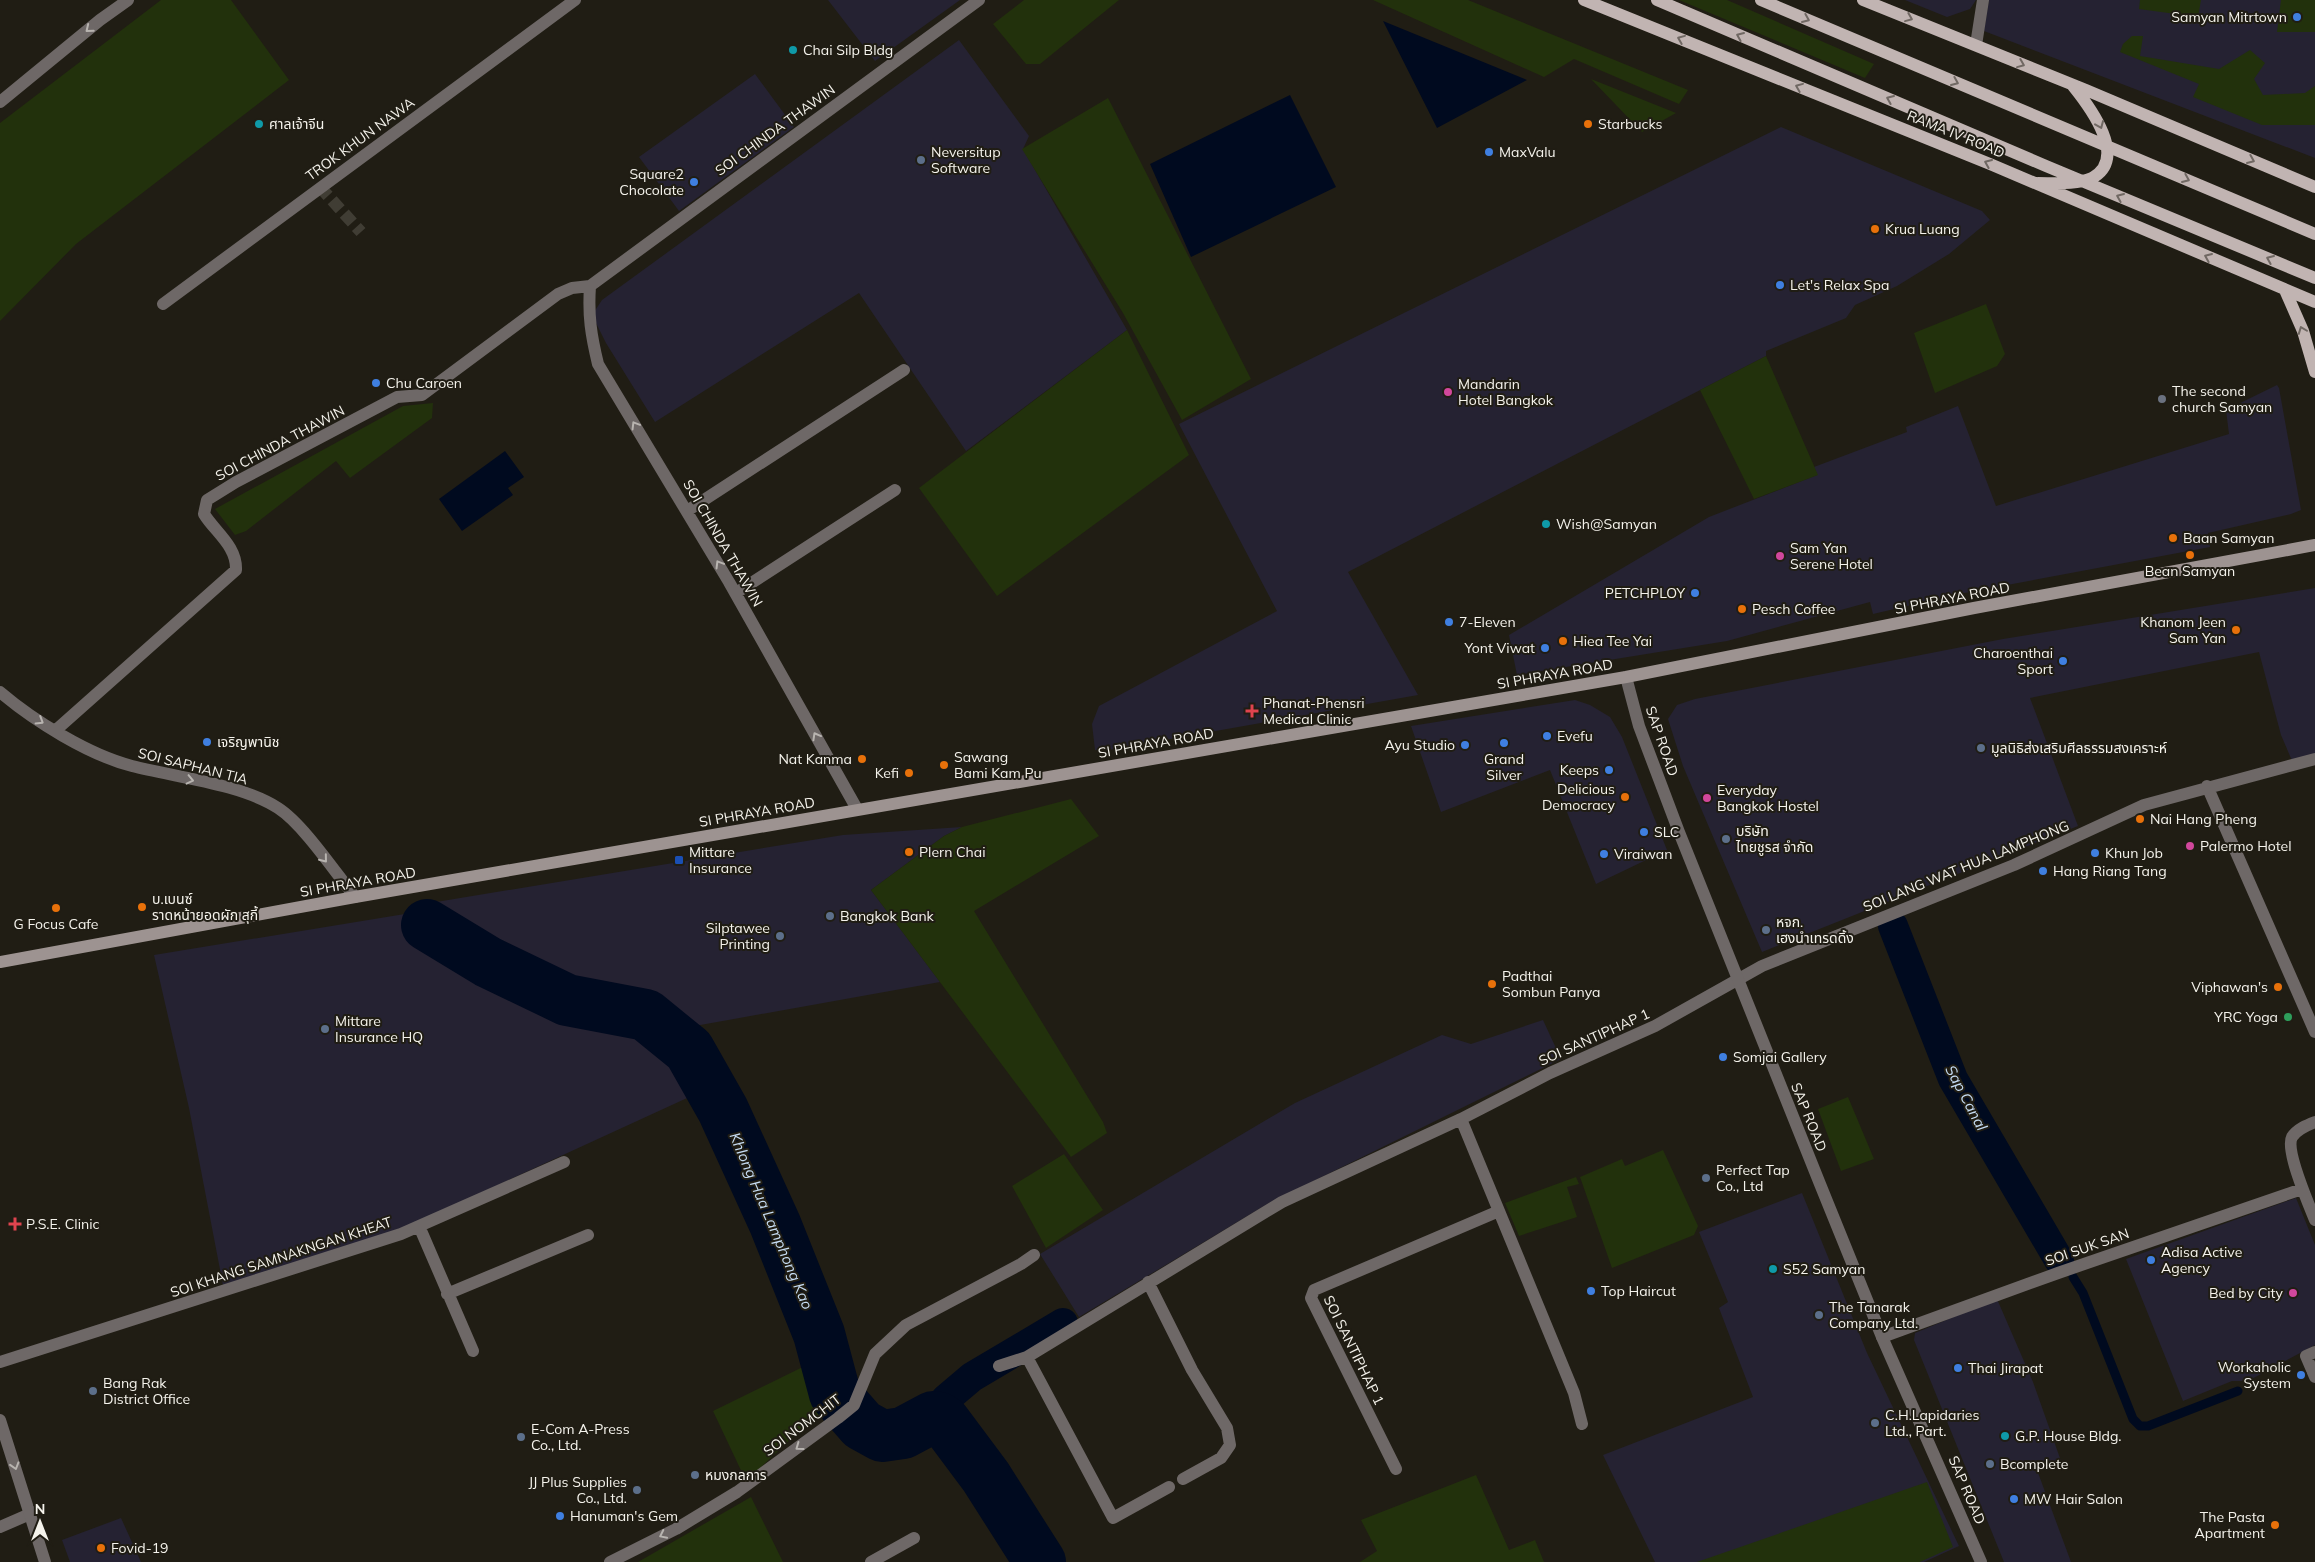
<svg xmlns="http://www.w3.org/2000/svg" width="2315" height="1562" font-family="Mulish,'Noto Sans Thai',sans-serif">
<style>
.commercial{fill:#252232}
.green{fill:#22310c}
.water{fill:#000a1f}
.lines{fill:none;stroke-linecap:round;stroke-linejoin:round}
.stream{stroke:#000a1f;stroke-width:9}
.canal{stroke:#000a1f;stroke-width:30}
.river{stroke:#000a1f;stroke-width:52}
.minor-tunnel{stroke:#403d34;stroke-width:12;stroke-dasharray:12 6;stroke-linecap:butt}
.minor{stroke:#6e6867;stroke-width:12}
.tertiary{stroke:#6e6867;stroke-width:12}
.secondary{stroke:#9d9391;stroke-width:12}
.primary{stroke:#c1b4b2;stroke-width:12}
.oneway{stroke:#706863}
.oneway2{stroke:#b8b4b0}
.shop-dot{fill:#3f7fe0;stroke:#201d14;stroke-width:2}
.culture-dot{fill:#0f9aa8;stroke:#201d14;stroke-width:2}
.food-dot{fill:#e8710a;stroke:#201d14;stroke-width:2}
.service-dot{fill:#5c6f8a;stroke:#201d14;stroke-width:2}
.hotel-dot{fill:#d1479c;stroke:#201d14;stroke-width:2}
.worship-dot{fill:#6b7280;stroke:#201d14;stroke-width:2}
.health-dot{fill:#e0444e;stroke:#201d14;stroke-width:2}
.transit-dot{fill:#1a4fb4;stroke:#201d14;stroke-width:2}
.leisure-dot{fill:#2e9e5b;stroke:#201d14;stroke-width:2}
.labels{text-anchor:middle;stroke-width:4;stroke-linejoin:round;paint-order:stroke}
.poi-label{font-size:14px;fill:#f5f3ec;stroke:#201d14;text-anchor:start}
.street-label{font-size:14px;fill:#f5f3ec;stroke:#201d14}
.water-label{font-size:15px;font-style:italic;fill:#c6dcf3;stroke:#201d14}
</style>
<rect width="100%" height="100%" fill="#201d14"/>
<path class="commercial" d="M828,0H960L875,61Z
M1905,0H1976L1970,9L1947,17Z
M1989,0H2315V158L1984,31Z
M959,40L1029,136L1023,149L1127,330L966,451L859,293L655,422L606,343L592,315L602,300Z
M755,74L794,127L679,211L639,157Z
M1781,127L1982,211L1990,220L1949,254L1897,286L1855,305L1846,318L1766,351V356L1348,572L1418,695L1103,751L1095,750L1092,724L1099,706L1277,611L1179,424Z
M2277,385L2279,388L2301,510L2291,514L2208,533L2210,547L1959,594L1873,614L1870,602L1727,641L1517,675L1509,635L1709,517L1817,475L1814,467L1907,432L1906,427L1958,406L1996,506L2229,434L2226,410Z
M2315,588V764L2296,770L2281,735L2259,652L2030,698L2078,826L1762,952L1683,766L1668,719L1677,705L1695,699L2003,639Z
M1575,700L1590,705L1610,717L1622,737L1667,850L1596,884L1550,770L1441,812L1411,726Z
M962,827L944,836L871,890L940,982L678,1029L642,1009L620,1004L499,962L424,904L843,835Z
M417,912L496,970L566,1007L629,1018L670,1047L698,1093L389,1235L223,1285L189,1108L154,955Z
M1543,1020L1561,1059L1269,1203L1079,1317L1040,1254L1295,1103L1442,1035L1471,1044Z
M1802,1193L1867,1353L1959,1546L1924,1562H1655L1603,1455L1753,1397L1719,1308L1728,1302L1699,1232Z
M2296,1198L2315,1245V1345L2248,1381H2232L2183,1401L2126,1259Z
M1997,1299L2033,1382L2061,1461L2037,1470L2071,1562H2004L1914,1340L1915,1333Z
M121,1518L141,1562H70L62,1540Z"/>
<path class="green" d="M161,0H231L289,80L76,244L0,321V123Z
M1024,0H1119L1040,64H1026L993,24Z
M1373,0H1468L1688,90L1679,104L1574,59L1544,77Z
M1679,0H1727L1874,64L1865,78Z
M2140,0H2201L2198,17L2139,9Z
M2281,0H2315V32H2277Z
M2132,36H2143L2140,56L2219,69L2250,50L2265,63L2254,79L2263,95L2305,93L2315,86V125H2262L2193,97L2199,84L2120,52L2123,44Z
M1591,79L1676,113L1642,132Z
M1108,98L1251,379L1182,420L1123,313L1022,149Z
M1986,304L2005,354L1997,366L1935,393L1914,333Z
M1127,330L1189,455L997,596L919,488Z
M1766,356L1818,475L1754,499L1700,390Z
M433,403L432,418L350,478L336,461L246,531L235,535L215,509L403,406Z
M1071,799L1099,836L974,911L1103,1122L1107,1133L1071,1157L871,890L944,836L962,827Z
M1848,1097L1874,1159L1841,1171L1818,1109Z
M1663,1150L1698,1226L1694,1235L1612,1268L1580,1177L1622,1159L1625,1166Z
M1064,1154L1103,1210L1046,1248L1012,1186Z
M1576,1177L1579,1184L1567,1187L1577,1217L1519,1236L1505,1203Z
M817,1360L836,1404L806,1425L746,1481L713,1411Z
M1476,1475L1509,1550L1535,1540L1544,1562H1360L1377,1551L1361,1520Z
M1927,1482L1953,1547L1920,1562H1697Z
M751,1497L783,1562H638Z"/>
<path class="water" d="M1383,21L1527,80L1437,128Z
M1290,95L1336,187L1191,257L1150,164Z
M505,451L524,477L508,488L513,495L462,531L439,499Z"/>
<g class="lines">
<path class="stream" d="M2073,1277L2083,1293L2133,1419L2140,1426H2148L2238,1391"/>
<path class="canal" d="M1893,926L1953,1079L2059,1260
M946,1399L972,1377L1063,1323"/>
<path class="river" d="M427,925L488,962L567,1000L646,1015L689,1050L723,1110L775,1224L819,1334L835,1394L862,1425L882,1436L903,1433L933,1417L939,1418L945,1422L986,1477L1040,1562"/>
<path class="minor-tunnel" d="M320,187L361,232"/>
<path class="minor" d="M1976,45L1983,0
M0,102L100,20L128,0
M590,286C588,316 591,335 598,364L729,582L857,809
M163,304L575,0
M687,511L904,370
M736,593L895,490
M0,692C34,721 89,755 132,766C175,777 241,784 278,808C303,824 335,872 355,897
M56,730L236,570C237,546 215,532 204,514L207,500L236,482L397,397L422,395L558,294L572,288L590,286L979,0
M2207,786L2315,1032
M1461,1119L1574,1393L1582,1424
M2315,1122C2307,1125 2297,1129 2292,1137C2285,1150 2309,1205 2315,1220
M419,1226L473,1351
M1148,1282L1192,1370L1227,1428L1230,1445L1221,1458L1183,1479
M447,1294L588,1235
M1882,1337L2058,1273L2302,1189
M2315,1352L2306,1356L2315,1377
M1027,1357L1113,1518L1169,1487
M0,1362L401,1234L564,1162
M999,1366L1027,1357L1282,1202L1461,1119L1550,1073L1655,1026L1762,966L2014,865L2144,805L2315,759
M1396,1469L1311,1298L1314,1290L1499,1211
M0,1527L30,1514
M610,1562L676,1529L737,1492L838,1418L854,1405L875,1354L906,1325L1021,1264L1034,1255
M871,1562L914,1538"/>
<path class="tertiary" d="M1626,677L1639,726L1679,832L1820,1184L1882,1337L1981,1562
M0,1420L45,1562"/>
<path class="secondary" d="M0,962L355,897L1626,677L1974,608L2315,545"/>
<path class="primary" d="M1584,0L1990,164L2315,302
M1657,0L2046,166L2315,278
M1761,0L2315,234
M1863,0L2086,90L2315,187
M2038,183C2055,183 2076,185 2092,178C2129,159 2090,107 2073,86
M2285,290L2303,331L2315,372"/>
</g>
<defs><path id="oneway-chevron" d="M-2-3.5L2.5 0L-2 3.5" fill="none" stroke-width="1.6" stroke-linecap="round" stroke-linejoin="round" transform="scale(1.25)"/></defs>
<g class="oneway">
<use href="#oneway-chevron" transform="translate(1909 18) rotate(22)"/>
<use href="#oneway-chevron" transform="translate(1806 19) rotate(23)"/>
<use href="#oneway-chevron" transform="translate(1740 36) rotate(-157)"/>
<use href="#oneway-chevron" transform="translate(1681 39) rotate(-158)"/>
<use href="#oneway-chevron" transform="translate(2021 64) rotate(22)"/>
<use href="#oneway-chevron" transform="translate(1955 82) rotate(23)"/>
<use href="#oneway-chevron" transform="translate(1799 87) rotate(-158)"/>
<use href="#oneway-chevron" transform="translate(1890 99) rotate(-157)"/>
<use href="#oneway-chevron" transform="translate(2100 125) rotate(67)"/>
<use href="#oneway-chevron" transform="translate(2251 160) rotate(23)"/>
<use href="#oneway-chevron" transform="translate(1988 163) rotate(-157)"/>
<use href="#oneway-chevron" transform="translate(2186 179) rotate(23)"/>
<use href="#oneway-chevron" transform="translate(2120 197) rotate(-157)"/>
<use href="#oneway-chevron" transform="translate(2208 257) rotate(-157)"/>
<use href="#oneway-chevron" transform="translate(2270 259) rotate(-157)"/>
<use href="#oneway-chevron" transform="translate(2302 330) rotate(-111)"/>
</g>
<g class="oneway2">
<use href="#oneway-chevron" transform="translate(89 29) rotate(141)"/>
<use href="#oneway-chevron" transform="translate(635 425) rotate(-121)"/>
<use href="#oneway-chevron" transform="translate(719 564) rotate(-121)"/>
<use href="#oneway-chevron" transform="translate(40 721) rotate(32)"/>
<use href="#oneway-chevron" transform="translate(816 736) rotate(-119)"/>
<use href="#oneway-chevron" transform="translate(190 780) rotate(13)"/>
<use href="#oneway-chevron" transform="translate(324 859) rotate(51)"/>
<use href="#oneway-chevron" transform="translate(799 1447) rotate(144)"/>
<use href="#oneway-chevron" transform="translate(15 1466) rotate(73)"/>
<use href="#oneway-chevron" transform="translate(663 1535) rotate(154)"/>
</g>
<g class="shop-dot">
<circle cx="2297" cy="17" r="5"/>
<circle cx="1489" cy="152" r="5"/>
<circle cx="694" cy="182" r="5"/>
<circle cx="1780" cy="285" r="5"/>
<circle cx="376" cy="383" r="5"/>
<circle cx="1695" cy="593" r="5"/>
<circle cx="1449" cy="622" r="5"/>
<circle cx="1545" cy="648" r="5"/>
<circle cx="2063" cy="661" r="5"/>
<circle cx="1547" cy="736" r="5"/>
<circle cx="207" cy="742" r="5"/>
<circle cx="1504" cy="743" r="5"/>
<circle cx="1465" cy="745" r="5"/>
<circle cx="1609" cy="770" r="5"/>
<circle cx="1644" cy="832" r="5"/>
<circle cx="2095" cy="853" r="5"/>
<circle cx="1604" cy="854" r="5"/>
<circle cx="2043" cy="871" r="5"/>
<circle cx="1723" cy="1057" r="5"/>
<circle cx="2151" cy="1260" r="5"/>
<circle cx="1591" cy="1291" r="5"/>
<circle cx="1958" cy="1368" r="5"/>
<circle cx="2301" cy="1375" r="5"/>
<circle cx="2014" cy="1499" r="5"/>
<circle cx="560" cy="1516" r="5"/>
</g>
<g class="culture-dot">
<circle cx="793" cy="50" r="5"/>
<circle cx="259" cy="124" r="5"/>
<circle cx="1546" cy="524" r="5"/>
<circle cx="1773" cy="1269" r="5"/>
<circle cx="2005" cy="1436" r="5"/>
</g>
<g class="food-dot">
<circle cx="1588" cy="124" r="5"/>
<circle cx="1875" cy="229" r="5"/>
<circle cx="2173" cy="538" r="5"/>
<circle cx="2190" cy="555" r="5"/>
<circle cx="1742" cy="609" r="5"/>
<circle cx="2236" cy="630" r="5"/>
<circle cx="1563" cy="641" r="5"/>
<circle cx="862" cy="759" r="5"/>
<circle cx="944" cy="765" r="5"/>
<circle cx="909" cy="773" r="5"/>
<circle cx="1625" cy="797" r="5"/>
<circle cx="2140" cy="819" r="5"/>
<circle cx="909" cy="852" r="5"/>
<circle cx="142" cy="907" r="5"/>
<circle cx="56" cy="908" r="5"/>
<circle cx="1492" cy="984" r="5"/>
<circle cx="2278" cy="987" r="5"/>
<circle cx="2275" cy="1525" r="5"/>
<circle cx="101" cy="1548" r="5"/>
</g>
<g class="service-dot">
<circle cx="921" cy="160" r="5"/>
<circle cx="1981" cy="748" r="5"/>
<circle cx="1726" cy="839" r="5"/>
<circle cx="830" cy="916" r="5"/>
<circle cx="1766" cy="930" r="5"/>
<circle cx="780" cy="936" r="5"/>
<circle cx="325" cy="1029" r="5"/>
<circle cx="1706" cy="1178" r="5"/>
<circle cx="1819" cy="1315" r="5"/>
<circle cx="93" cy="1391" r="5"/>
<circle cx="1875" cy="1423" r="5"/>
<circle cx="521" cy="1437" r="5"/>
<circle cx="1990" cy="1464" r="5"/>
<circle cx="695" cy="1475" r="5"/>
<circle cx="637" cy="1490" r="5"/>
</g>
<g class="hotel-dot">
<circle cx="1448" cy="392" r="5"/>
<circle cx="1780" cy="556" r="5"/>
<circle cx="1707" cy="798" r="5"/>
<circle cx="2190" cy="846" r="5"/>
<circle cx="2293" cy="1293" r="5"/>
</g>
<circle class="worship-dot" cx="2162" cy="399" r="5"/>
<g class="health-dot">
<path d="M1249.5 703.5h5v5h5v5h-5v5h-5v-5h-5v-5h5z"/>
<path d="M12.5 1216.5h5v5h5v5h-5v5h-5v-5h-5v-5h5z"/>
</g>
<rect class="transit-dot" x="674" y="855" width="10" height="10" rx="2.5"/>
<circle class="leisure-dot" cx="2288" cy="1017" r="5"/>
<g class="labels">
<g class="poi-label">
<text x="2287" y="22" text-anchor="end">Samyan Mitrtown</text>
<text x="803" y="55">Chai Silp Bldg</text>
<text x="269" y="129">ศาลเจ้าจีน</text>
<text x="1598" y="129">Starbucks</text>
<text x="931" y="157">Neversitup<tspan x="931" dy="16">Software</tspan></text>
<text x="1499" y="157">MaxValu</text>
<text x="684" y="179" text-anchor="end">Square2<tspan x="684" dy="16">Chocolate</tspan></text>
<text x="1885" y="234">Krua Luang</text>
<text x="1790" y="290">Let's Relax Spa</text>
<text x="386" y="388">Chu Caroen</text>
<text x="1458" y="389">Mandarin<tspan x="1458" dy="16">Hotel Bangkok</tspan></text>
<text x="2172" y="396">The second<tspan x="2172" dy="16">church Samyan</tspan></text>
<text x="1556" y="529">Wish@Samyan</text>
<text x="2183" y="543">Baan Samyan</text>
<text x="1790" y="553">Sam Yan<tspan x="1790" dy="16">Serene Hotel</tspan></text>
<text x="2190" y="576" text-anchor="middle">Bean Samyan</text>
<text x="1685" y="598" text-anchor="end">PETCHPLOY</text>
<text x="1752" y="614">Pesch Coffee</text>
<text x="1459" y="627">7-Eleven</text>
<text x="2226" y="627" text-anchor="end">Khanom Jeen<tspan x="2226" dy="16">Sam Yan</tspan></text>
<text x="1573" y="646">Hiea Tee Yai</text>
<text x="1535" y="653" text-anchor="end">Yont Viwat</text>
<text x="2053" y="658" text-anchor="end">Charoenthai<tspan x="2053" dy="16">Sport</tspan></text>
<text x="1263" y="708">Phanat-Phensri<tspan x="1263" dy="16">Medical Clinic</tspan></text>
<text x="1557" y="741">Evefu</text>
<text x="217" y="747">เจริญพานิช</text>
<text x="1455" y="750" text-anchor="end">Ayu Studio</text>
<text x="1991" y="753">มูลนิธิส่งเสริมศีลธรรมสงเคราะห์</text>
<text x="954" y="762">Sawang<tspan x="954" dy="16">Bami Kam Pu</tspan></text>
<text x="852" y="764" text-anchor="end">Nat Kanma</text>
<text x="1504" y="764" text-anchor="middle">Grand<tspan x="1504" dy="16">Silver</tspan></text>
<text x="1599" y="775" text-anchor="end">Keeps</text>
<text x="899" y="778" text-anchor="end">Kefi</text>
<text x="1615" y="794" text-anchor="end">Delicious<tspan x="1615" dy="16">Democracy</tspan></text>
<text x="1717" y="795">Everyday<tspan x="1717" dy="16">Bangkok Hostel</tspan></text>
<text x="2150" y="824">Nai Hang Pheng</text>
<text x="1736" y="836">บริษัท<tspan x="1736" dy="16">ไทยชูรส จำกัด</tspan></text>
<text x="1654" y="837">SLC</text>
<text x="2200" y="851">Palermo Hotel</text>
<text x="689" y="857">Mittare<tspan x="689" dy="16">Insurance</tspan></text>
<text x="919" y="857">Plern Chai</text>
<text x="2105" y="858">Khun Job</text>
<text x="1614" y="859">Viraiwan</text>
<text x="2053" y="876">Hang Riang Tang</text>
<text x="152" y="904">บ.เบนซ์<tspan x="152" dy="16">ราดหน้ายอดผัก สุกี้</tspan></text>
<text x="840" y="921">Bangkok Bank</text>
<text x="1776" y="927">หจก.<tspan x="1776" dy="16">เฮงนำเทรดดิ้ง</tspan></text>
<text x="56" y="929" text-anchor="middle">G Focus Cafe</text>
<text x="770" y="933" text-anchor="end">Silptawee<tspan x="770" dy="16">Printing</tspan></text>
<text x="1502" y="981">Padthai<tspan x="1502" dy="16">Sombun Panya</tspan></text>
<text x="2268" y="992" text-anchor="end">Viphawan's</text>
<text x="2278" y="1022" text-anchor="end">YRC Yoga</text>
<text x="335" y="1026">Mittare<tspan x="335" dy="16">Insurance HQ</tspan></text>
<text x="1733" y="1062">Somjai Gallery</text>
<text x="1716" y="1175">Perfect Tap<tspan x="1716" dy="16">Co., Ltd</tspan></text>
<text x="26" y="1229">P.S.E. Clinic</text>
<text x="2161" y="1257">Adisa Active<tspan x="2161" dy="16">Agency</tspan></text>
<text x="1783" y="1274">S52 Samyan</text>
<text x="1601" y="1296">Top Haircut</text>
<text x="2283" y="1298" text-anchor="end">Bed by City</text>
<text x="1829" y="1312">The Tanarak<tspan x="1829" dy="16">Company Ltd.</tspan></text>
<text x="2291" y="1372" text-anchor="end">Workaholic<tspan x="2291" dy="16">System</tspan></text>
<text x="1968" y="1373">Thai Jirapat</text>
<text x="103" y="1388">Bang Rak<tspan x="103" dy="16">District Office</tspan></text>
<text x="1885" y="1420">C.H.Lapidaries<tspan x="1885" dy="16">Ltd., Part.</tspan></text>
<text x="531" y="1434">E-Com A-Press<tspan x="531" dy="16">Co., Ltd.</tspan></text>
<text x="2015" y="1441">G.P. House Bldg.</text>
<text x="2000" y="1469">Bcomplete</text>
<text x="705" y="1480">หมงกลการ</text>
<text x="627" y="1487" text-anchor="end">JJ Plus Supplies<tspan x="627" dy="16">Co., Ltd.</tspan></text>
<text x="2024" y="1504">MW Hair Salon</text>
<text x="570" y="1521">Hanuman's Gem</text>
<text x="2265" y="1522" text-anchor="end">The Pasta<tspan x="2265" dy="16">Apartment</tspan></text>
<text x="111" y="1553">Fovid-19</text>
</g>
<g class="street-label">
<text transform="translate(775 130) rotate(-36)" y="5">SOI CHINDA THAWIN</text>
<text transform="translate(1956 134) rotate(22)" y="5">RAMA IV ROAD</text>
<text transform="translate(360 139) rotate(-36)" y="5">TROK KHUN NAWA</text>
<text transform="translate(280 443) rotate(-28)" y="5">SOI CHINDA THAWIN</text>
<text transform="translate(723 543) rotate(60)" y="5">SOI CHINDA THAWIN</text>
<text transform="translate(1952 598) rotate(-11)" y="5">SI PHRAYA ROAD</text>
<text transform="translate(1555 674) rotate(-10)" y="5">SI PHRAYA ROAD</text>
<text transform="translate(1662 741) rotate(71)" y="5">SAP ROAD</text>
<text transform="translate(1156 743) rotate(-10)" y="5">SI PHRAYA ROAD</text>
<text transform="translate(193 766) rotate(14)" y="5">SOI SAPHAN TIA</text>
<text transform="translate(757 812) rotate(-10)" y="5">SI PHRAYA ROAD</text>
<text transform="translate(1966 866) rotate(-22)" y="5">SOI LANG WAT HUA LAMPHONG</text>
<text transform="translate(358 882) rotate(-10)" y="5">SI PHRAYA ROAD</text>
<text transform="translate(1594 1037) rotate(-24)" y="5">SOI SANTIPHAP 1</text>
<text transform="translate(1809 1117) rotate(68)" y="5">SAP ROAD</text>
<text transform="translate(2087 1247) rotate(-19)" y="5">SOI SUK SAN</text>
<text transform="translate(281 1257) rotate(-18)" y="5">SOI KHANG SAMNAKNGAN KHEAT</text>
<text transform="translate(1354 1350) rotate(64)" y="5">SOI SANTIPHAP 1</text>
<text transform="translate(802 1425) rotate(-37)" y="5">SOI NOMCHIT</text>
<text transform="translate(1967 1490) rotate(67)" y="5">SAP ROAD</text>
</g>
<g class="water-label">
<text transform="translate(1966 1098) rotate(62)" y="5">Sap Canal</text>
<text transform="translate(771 1221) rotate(67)" y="5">Khlong Hua Lamphong Kao</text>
</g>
</g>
<g transform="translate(40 1522)" stroke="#201d14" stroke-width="4" paint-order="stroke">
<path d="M0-4L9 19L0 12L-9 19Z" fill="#f5f3ec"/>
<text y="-8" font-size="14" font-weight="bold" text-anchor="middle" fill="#f5f3ec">N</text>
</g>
</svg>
